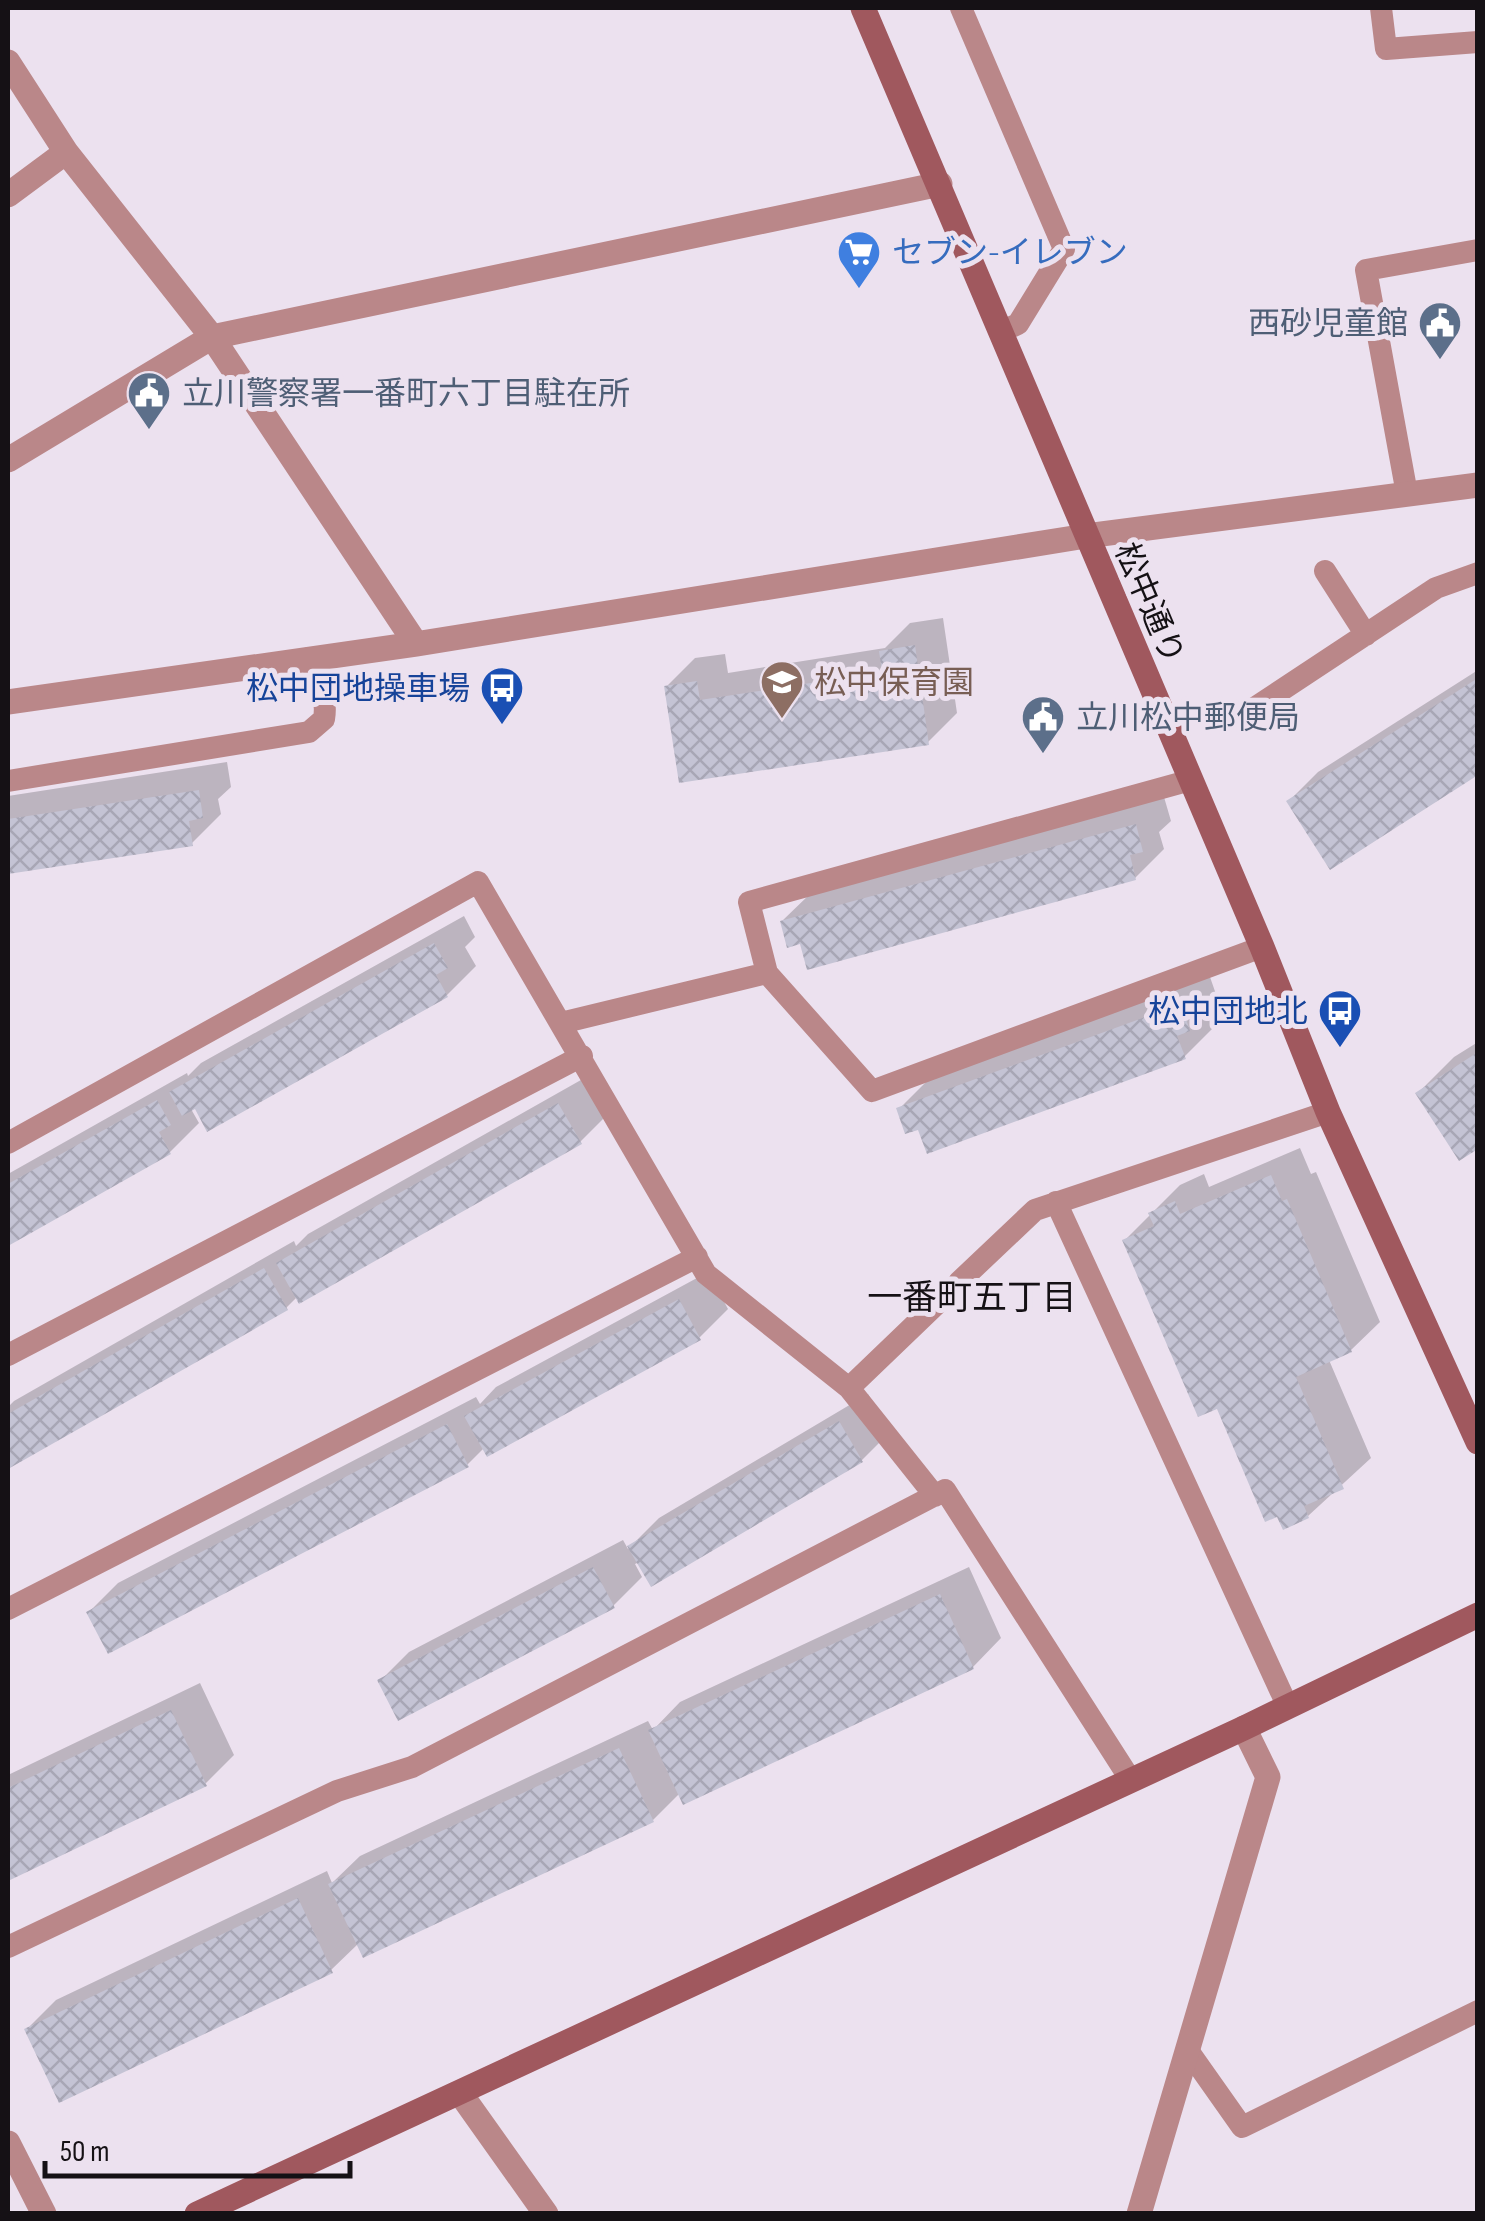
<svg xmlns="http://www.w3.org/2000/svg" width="1485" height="2221" font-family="'Sofia Sans Condensed','Noto Sans JP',sans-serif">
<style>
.shadow{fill:#0003}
.building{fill:url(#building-cross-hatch)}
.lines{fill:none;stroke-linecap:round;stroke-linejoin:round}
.lane{stroke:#ba8789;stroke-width:22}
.street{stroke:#ba8789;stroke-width:25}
.secondary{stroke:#a0585e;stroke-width:25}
.labels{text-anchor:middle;stroke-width:10;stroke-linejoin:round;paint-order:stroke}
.shop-label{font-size:32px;fill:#366cbe;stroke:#ece1ef;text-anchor:start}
.service-label{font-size:32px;fill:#4e5e75;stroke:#ece1ef;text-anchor:start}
.street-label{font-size:32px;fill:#151115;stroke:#ece1ef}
.education-label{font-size:32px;fill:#785e54;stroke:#ece1ef;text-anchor:start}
.transit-label{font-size:32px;fill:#164399;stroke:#ece1ef;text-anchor:end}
.neighbourhood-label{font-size:35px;fill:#151115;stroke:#ece1ef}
</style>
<defs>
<pattern id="building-cross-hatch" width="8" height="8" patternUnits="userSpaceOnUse" patternTransform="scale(2.5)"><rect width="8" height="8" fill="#c4c3d4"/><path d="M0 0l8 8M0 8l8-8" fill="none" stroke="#a8a6b5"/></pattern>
</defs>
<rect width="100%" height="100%" fill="#ece1ef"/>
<path class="shadow" d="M943,618L957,713L928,742L681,781L666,687L695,658L725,654L728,673L885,648L910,623Z
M1478,670V772L1289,801L1318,772Z
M227,762L231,787L218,799L221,814L192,843L8,872V796Z
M1164,797L1171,821L1159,832L1164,849L1135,878L802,941L782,921L811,893Z
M464,916L475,937L465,947L476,966L447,995L208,1129L196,1106L191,1109L199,1123L170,1152L8,1243V1174L187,1073L188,1076L201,1063Z
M1210,977L1218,1000L1207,1011L1213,1028L1184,1057L919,1127L899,1109L928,1080Z
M1478,1042V1146L1418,1093L1454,1057Z
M588,1076L609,1113L580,1142L298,1296L286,1308L8,1466V1407L14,1401L294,1241L296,1246L308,1234Z
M1300,1148L1311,1174L1316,1172L1380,1322L1351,1350L1329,1360L1371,1458L1308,1516L1218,1406L1125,1240L1180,1185L1204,1174L1209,1187Z
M708,1272L728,1309L699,1338L484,1448L467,1465L89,1612L118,1583L476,1397L480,1404L496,1387Z
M868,1394L890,1432L862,1460L635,1564L642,1577L613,1606L380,1681L409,1652L623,1540L628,1549L659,1518Z
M969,1567L1001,1638L973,1667L680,1793L653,1820L359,1943L331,1970L27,2029L56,2000L327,1871L332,1883L360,1856L648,1721L653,1730L680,1702Z
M200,1683L234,1755L205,1784L8,1879V1775Z"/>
<path class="building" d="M915,645L929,745L679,783L664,686L697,681L700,700L882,672L879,651Z
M1478,678V775L1330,870L1286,801Z
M199,790L203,818L189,821L193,846L8,874V819Z
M1136,824L1143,852L1130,855L1136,880L807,970L800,944L787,948L780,921Z
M434,943L448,968L436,975L448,997L207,1132L195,1109L182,1116L169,1092Z
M1181,1004L1190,1031L1177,1036L1186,1059L927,1154L918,1130L905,1134L896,1108Z
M1478,1052V1149L1459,1161L1415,1093Z
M157,1100L171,1125L159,1132L171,1154L8,1246V1184Z
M558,1103L582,1144L299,1304L276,1263Z
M1271,1175L1282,1201L1287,1199L1352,1352L1296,1377L1344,1489L1304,1506L1309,1518L1283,1530L1277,1517L1265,1522L1217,1409L1198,1417L1122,1240L1154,1226L1148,1213L1175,1201L1180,1214Z
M264,1268L288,1310L8,1469V1414Z
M679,1299L701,1340L487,1457L464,1416Z
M839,1421L863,1462L651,1587L627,1546Z
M447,1424L469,1467L108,1654L86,1612Z
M593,1567L615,1608L398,1721L377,1680Z
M940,1594L974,1669L683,1805L648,1730Z
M171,1710L207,1786L8,1881V1788Z
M619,1748L654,1822L363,1958L328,1884Z
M298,1898L333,1973L59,2103L24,2029Z"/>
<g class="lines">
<path class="lane" d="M961,8L1064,249L1018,324L1002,331
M1381,8L1386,49L1478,42
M1407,494L1366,270L1478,250
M1325,571L1366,635
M1253,709L1436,588L1478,573
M8,781L309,732L324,719C328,696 317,678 309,658
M767,973L749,902L1191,780
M561,1023L767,973L872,1091L1262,947
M8,1143L478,882L706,1274L849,1388L935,1496
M1056,1202L1287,1705
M959,1282L1035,1210L1328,1112
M8,1355L582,1056
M849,1388L949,1292
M8,1609L697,1257
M8,1947L337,1791L412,1767L945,1490L1130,1779
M1187,2049L1242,2127L1478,2011"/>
<path class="street" d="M8,62L66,152L212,337L416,644
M8,195L66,152
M8,460L212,337L940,184
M8,702L416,644L1086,536L1478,485
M460,2093L546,2214
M8,2143L44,2214
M1139,2214L1268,1777L1244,1728"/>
<path class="secondary" d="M863,8L1262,947L1328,1112L1478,1442
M197,2214L1244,1728L1478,1615"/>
</g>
<defs>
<g id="supermarket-pin" transform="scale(2.25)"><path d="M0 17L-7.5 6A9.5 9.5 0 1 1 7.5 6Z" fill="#3f7fe0" stroke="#ece1ef"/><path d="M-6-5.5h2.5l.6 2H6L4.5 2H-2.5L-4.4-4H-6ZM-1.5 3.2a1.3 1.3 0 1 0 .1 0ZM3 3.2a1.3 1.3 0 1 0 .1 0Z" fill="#fff"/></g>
<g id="civic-pin" transform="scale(2.25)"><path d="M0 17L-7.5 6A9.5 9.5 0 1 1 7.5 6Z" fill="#5c6f8a" stroke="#ece1ef"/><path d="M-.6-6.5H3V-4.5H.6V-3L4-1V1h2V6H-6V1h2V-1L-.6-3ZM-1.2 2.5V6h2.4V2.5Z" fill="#fff"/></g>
<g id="school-pin" transform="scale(2.25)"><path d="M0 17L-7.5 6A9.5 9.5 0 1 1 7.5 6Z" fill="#8d6e63" stroke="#ece1ef"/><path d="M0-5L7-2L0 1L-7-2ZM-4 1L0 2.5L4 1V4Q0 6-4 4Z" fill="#fff"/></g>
<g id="bus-pin" transform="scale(2.25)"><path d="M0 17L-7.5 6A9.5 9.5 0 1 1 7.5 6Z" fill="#1a4fb4" stroke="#ece1ef"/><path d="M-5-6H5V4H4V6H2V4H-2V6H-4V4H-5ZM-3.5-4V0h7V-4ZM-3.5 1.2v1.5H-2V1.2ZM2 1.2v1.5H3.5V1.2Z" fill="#fff"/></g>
</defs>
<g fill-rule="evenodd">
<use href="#supermarket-pin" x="859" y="252"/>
<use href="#civic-pin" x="1440" y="323"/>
<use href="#civic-pin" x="149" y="393"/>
<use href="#school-pin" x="782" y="682"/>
<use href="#bus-pin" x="502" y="688"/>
<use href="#civic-pin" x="1043" y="717"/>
<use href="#bus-pin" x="1340" y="1011"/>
</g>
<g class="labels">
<g class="shop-label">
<text x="892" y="263">セブン-イレブン</text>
</g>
<g class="service-label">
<text x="1408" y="334" text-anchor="end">西砂児童館</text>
<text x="182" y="404">立川警察署一番町六丁目駐在所</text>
<text x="1076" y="728">立川松中郵便局</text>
</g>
<g class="street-label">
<text transform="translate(1150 603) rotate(67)" y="11">松中通り</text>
</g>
<g class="education-label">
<text x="814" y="693">松中保育園</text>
</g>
<g class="transit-label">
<text x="470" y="699">松中団地操車場</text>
<text x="1308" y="1022">松中団地北</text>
</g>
<g class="neighbourhood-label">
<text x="972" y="1309">一番町五丁目</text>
</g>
</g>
<rect width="1485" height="2221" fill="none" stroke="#151115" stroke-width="20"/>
<path d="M45 2161v15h305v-15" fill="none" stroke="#151115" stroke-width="5"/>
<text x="60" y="2161" font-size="30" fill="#151115" stroke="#ece1ef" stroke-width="8" paint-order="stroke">50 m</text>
</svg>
